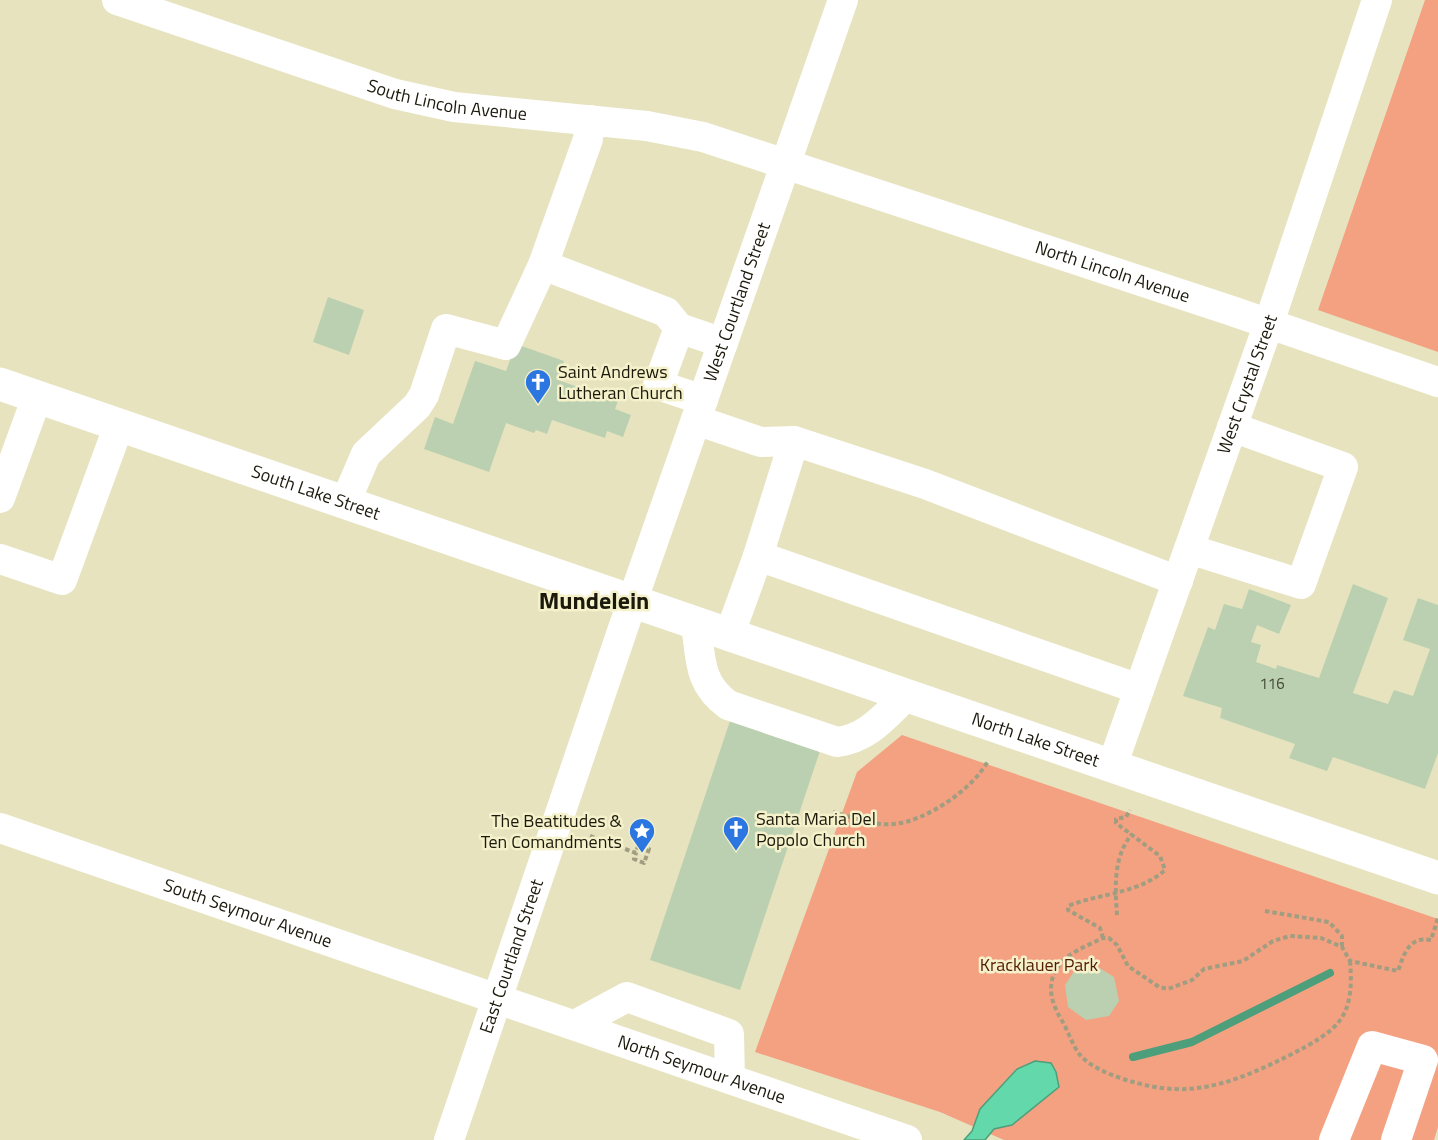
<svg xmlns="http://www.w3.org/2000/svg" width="1438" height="1140" font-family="'Titillium Web',sans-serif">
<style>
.green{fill:#f4a182}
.water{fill:#63d8aa;stroke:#4d9f7b;stroke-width:1.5}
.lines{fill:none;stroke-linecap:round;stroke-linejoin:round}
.stream{stroke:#4d9f7b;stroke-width:8}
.building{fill:#bbd0b0}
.path{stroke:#a09d81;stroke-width:4;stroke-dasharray:4.5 3;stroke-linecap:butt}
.minor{stroke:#fff;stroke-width:30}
.major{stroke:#fff;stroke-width:33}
.labels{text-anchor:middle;stroke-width:5;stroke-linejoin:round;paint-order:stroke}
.number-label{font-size:15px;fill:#434735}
.street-label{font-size:18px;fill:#1b190c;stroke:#f4f1cb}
.poi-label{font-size:18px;fill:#1b190c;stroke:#f4f1cb;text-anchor:start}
.park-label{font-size:18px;fill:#551b02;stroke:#f4f1cb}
.district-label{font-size:24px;font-weight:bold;fill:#1b190c;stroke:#f4f1cb}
</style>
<rect width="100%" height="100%" fill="#e7e3bf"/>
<path class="green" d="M1425,0H1438V352L1318,310Z
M902,735L1438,919V1127L1434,1140H1004L940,1112L755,1052L857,772Z"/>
<path class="water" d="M1035,1061L1051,1063L1056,1072L1059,1087L1012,1125L994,1129L985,1140H964L972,1131L980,1109L1017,1069Z"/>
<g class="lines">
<path class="stream" d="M1133,1057L1192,1042L1330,973"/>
</g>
<path class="building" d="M328,297L364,310L349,355L313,342Z
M516,344L564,361L558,380L618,401L615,409L631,415L623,437L607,431L605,438L552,420L547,434L536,430L534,433L506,423L489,472L424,449L435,417L453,424L475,361L506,371Z
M1353,584L1388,598L1353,693L1388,704L1394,690L1413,696L1430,649L1403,640L1418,598L1438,605V753L1425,789L1333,757L1327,771L1289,758L1295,744L1220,718L1222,708L1183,696L1208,627L1215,630L1224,604L1242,609L1249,589L1291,605L1279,634L1257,625L1251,642L1261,645L1256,662L1276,669L1277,665L1319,678Z
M732,715L822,745L740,990L650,960Z
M1098,967L1114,977L1119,1001L1109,1016L1086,1020L1068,1007L1065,985L1075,970Z"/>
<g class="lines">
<path class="path" d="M833,812C852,817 873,826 893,824C925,822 973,789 988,761
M590,836L636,853L638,846L649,849L644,863L634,859L636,853
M1265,911L1329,922L1342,936V947
M1117,915C1115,887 1113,857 1132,834
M1103,938L1100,928L1068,910V906C1101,893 1138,894 1165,870L1160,856L1116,823V819L1126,817L1130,810
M1350,961C1355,1019 1338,1030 1290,1055C1254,1073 1215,1091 1173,1089C1148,1088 1097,1075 1080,1055C1072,1045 1068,1030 1061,1019C1052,1004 1047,988 1055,972C1063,954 1087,946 1103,938H1109L1117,945L1128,966L1159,987L1168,989L1192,980L1204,969L1243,961L1273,941L1290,936L1321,938L1342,947L1350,961L1398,971C1404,954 1409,936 1431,940L1438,918"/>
<g class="minor">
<path id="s1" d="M117,0L395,94L454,107L647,126L703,137L1232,311L1438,382"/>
<path d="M590,120L588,139L543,265L666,312L679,328"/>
<path d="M703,400L658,385L679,328L723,343"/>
<path d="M696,420L761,442L794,441L925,484L1178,581"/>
<path d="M0,498L37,397"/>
<path d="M345,503L366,454L417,406L424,395L446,329L506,345L543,265"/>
<path d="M1189,549L1301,584L1343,467L1232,427"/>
<path d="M758,556L794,441"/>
<path d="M0,559L62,580L119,425"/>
<path d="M696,624C701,659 698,683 728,705L837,742C867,739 885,716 906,696"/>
<path d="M729,636L758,556L1139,689"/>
<path id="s2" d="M1112,766L1269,323L1377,0"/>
<path id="s3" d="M0,828L907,1140"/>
<path d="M575,1025L627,997L729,1034L730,1079"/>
<path id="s4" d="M449,1140L632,602L843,0"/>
<path d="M1334,1140L1372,1046L1423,1060L1396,1140"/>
</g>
<path class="major" id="s5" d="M0,384L1438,878"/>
</g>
<defs>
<g id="church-pin" transform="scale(1.35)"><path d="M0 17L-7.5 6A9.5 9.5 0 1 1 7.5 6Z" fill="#2c76e2" stroke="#f4f1cb"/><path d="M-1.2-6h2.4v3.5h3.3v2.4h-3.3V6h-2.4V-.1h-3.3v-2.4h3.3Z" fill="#fff"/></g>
<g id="sight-pin" transform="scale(1.35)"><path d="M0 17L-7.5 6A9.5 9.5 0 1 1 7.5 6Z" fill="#2c76e2" stroke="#f4f1cb"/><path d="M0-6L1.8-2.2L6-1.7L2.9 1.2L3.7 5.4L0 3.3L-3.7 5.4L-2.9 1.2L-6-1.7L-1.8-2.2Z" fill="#fff"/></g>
</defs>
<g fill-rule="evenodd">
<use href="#church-pin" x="538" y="382"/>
<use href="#church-pin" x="736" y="829"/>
<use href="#sight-pin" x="642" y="831"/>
</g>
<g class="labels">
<g class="number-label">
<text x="1272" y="689">116</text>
</g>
<g class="street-label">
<text dy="6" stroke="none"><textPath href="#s1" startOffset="346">South Lincoln Avenue</textPath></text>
<text dy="6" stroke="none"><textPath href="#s1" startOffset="1036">North Lincoln Avenue</textPath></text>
<text dy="6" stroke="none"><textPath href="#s4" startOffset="886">West Courtland Street</textPath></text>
<text dy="6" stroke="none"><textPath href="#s2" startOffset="405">West Crystal Street</textPath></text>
<text dy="6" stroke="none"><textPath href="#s5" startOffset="334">South Lake Street</textPath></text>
<text dy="6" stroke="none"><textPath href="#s5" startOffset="1095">North Lake Street</textPath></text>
<text dy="6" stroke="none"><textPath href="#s3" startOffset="262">South Seymour Avenue</textPath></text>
<text dy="6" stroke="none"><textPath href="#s4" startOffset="194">East Courtland Street</textPath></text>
<text dy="6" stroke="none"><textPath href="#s3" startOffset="742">North Seymour Avenue</textPath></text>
</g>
<g class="poi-label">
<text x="558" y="378">Saint Andrews<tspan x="558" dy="21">Lutheran Church</tspan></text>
<text x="756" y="825">Santa Maria Del<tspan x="756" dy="21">Popolo Church</tspan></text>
<text x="622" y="827" text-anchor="end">The Beatitudes &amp;<tspan x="622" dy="21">Ten Comandments</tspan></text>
</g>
<g class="park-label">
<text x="1039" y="971">Kracklauer Park</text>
</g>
<g class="district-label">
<text x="594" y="609">Mundelein</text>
</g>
</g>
</svg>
